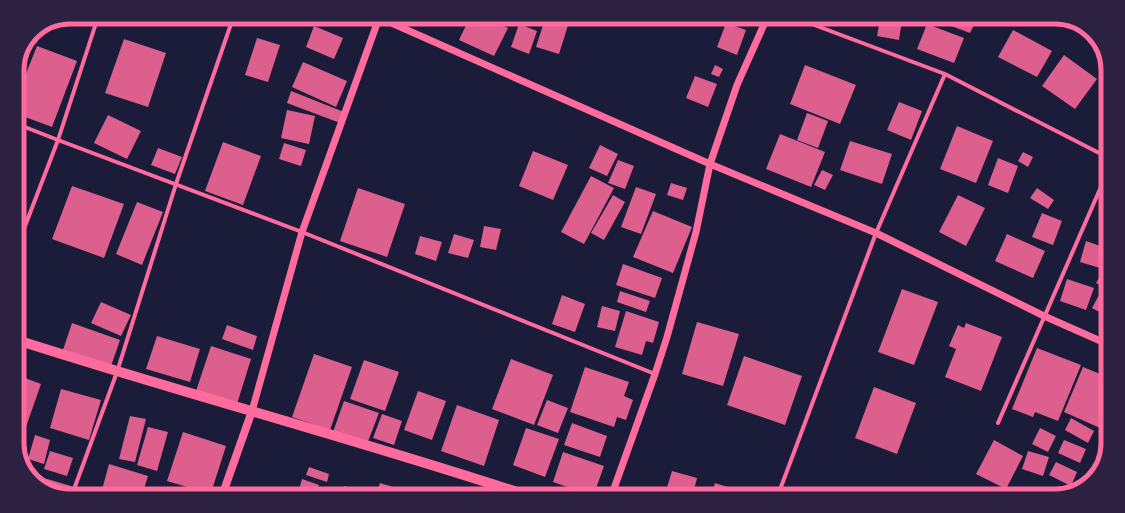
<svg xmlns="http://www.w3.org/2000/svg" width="1125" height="513" font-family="Overpass,sans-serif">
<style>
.building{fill:#dd5f8e}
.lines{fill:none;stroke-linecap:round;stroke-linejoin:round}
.minor{stroke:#ff6b9d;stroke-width:4}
.tertiary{stroke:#ff6b9d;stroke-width:7}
.secondary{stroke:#ff6b9d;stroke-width:8}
.primary{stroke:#ff6b9d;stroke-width:10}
.rim{fill:none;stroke:#ff6b9d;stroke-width:5}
</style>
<rect width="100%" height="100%" fill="#1b1b3a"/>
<path class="building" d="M469,19H488L508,28L494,56L459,40Z
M545,19H570L559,54L536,47Z
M880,20H902L899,40L877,36Z
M938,21H976L970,33Z
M726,23L746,30L737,55L717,47Z
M519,24L537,31L529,54L511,47Z
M927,24L964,38L954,63L917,49Z
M314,26L343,38L334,59L306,47Z
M1013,30L1052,51L1037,77L998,57Z
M257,38L280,45L268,82L245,75Z
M124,39L166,53L148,107L105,93Z
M37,46L77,61L52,127L17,114V96Z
M1064,55L1097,79L1075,109L1042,86Z
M303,62L347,81L336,107L292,87Z
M715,65L723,69L719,77L711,74Z
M805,65L856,85L840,124L790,104Z
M695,76L717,84L708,107L686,98Z
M291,91L344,112L340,123L287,103Z
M899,102L922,111L911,140L887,130Z
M287,110L315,116L309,144L281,138Z
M807,113L828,121L818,148L797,140Z
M108,115L141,131L127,159L94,143Z
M957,126L993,141L976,183L940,169Z
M780,134L825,152L811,187L766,169Z
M850,141L892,154L882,184L840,170Z
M223,142L261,156L243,205L205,191Z
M284,143L306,150L301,166L279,159Z
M600,145L618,154L607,176L589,168Z
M158,148L182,157L175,174L151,165Z
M533,151L568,165L553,200L519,186Z
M1023,152L1033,157L1028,167L1018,161Z
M998,158L1018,166L1008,193L988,185Z
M618,160L634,166L625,189L608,183Z
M822,170L833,175L825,190L814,185Z
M591,176L614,188L584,244L561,232Z
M671,183L687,188L683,200L667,195Z
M72,186L124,204L104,258L52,239Z
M636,187L656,194L641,234L621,227Z
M358,188L405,204L387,257L340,241Z
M1037,188L1054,200L1048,209L1030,198Z
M613,195L625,202L604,240L591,233Z
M958,195L985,208L966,246L939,232Z
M137,202L163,212L142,265L116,254Z
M653,211L692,227L673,273L633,257Z
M1042,213L1062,221L1053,245L1032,237Z
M484,226L501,229L496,250L480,247Z
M454,234L474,240L468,258L448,253Z
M1007,234L1045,251L1033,278L995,261Z
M420,236L442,242L436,261L415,254Z
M1086,241L1106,248L1100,268L1080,262Z
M623,264L662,278L655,298L616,285Z
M1106,266V288L1096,283Z
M1067,279L1094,288L1086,310L1060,301Z
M902,289L938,302L914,365L878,352Z
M620,291L650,301L646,312L617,302Z
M562,295L585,304L575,332L552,324Z
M1099,295L1106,298L1105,315L1092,308Z
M101,302L131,315L121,336L91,323Z
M602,306L620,311L615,331L597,327Z
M626,311L659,322L653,343L646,341L642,355L615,347Z
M697,322L739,334L723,386L682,374Z
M72,323L120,340L110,369L62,353Z
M966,323L1002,337L981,391L945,377L956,349L949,346L958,325L964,328Z
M227,325L257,336L253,350L222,339Z
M157,336L200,349L190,382L146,369Z
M211,346L251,359L237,404L196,391Z
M1037,348L1081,365L1058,421L1035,412L1033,417L1012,409Z
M314,354L352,367L330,430L292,417Z
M744,356L802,376L785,425L727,405Z
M511,359L553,375L534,425L492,409Z
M364,360L399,372L385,411L350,399Z
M585,367L629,382L624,396L633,400L626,420L617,417L614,427L570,412Z
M1083,367L1105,376L1104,418L1100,428L1064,412Z
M17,375L41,384L21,441L17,440Z
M874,387L916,403L897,454L855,438Z
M61,389L101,400L89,440L50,428Z
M418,391L446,401L432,440L404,430Z
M547,400L568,408L558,433L537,425Z
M344,401L379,413L367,444L333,432Z
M457,405L499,420L484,466L441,451Z
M382,414L402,421L394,445L373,438Z
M130,416L146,419L135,462L119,459Z
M1071,418L1094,431L1088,443L1065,430Z
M572,423L607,436L600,457L564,445Z
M148,427L168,432L157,471L137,465Z
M526,428L559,439L545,477L513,465Z
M1040,428L1056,436L1048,452L1032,444Z
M183,432L226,446L211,493L204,492L167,481Z
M35,435L50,440L44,464L28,459Z
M994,440L1023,456L1006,489L976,474Z
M1064,440L1086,449L1080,463L1058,453Z
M50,451L73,458L67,476L44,469Z
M1028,451L1049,457L1043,476L1022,469Z
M563,452L604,466L594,494H588L553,482Z
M1056,462L1077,472L1071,486L1049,475Z
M109,464L148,476L143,492H110L102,490Z
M309,467L329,474L327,482L306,475Z
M672,471L697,478L693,494H665Z
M37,476L71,486L69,492H50L35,480Z
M302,479L319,485L316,493H298Z
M380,483L410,492V493H382L377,492Z
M715,483L749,494V495H711Z
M344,486L370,493H342Z
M941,490L956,495V496H939Z"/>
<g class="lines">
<path class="minor" d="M801,20L945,74L1107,157
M17,124L58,140L302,232L655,374
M17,247L58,140L98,17
M998,423L1107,173
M73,492L117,372L176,184L233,18
M778,495L876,233L945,74"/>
<path class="tertiary" d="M380,18L710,164L876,233L1044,316L1105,343
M252,411L302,232L379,18
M612,494L655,374L667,337L696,232L710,164L737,85L766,20"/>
<path class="secondary" d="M223,493L252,411"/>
<path class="primary" d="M17,340C185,394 356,439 523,494"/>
</g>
<path d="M0 0H1125V513H0ZM70 24H1055A46 46 0 0 1 1101 70V443A46 46 0 0 1 1055 489H70A46 46 0 0 1 24 443V70A46 46 0 0 1 70 24Z" fill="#2d2142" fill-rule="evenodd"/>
<path class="rim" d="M70 24H1055A46 46 0 0 1 1101 70V443A46 46 0 0 1 1055 489H70A46 46 0 0 1 24 443V70A46 46 0 0 1 70 24Z"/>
</svg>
